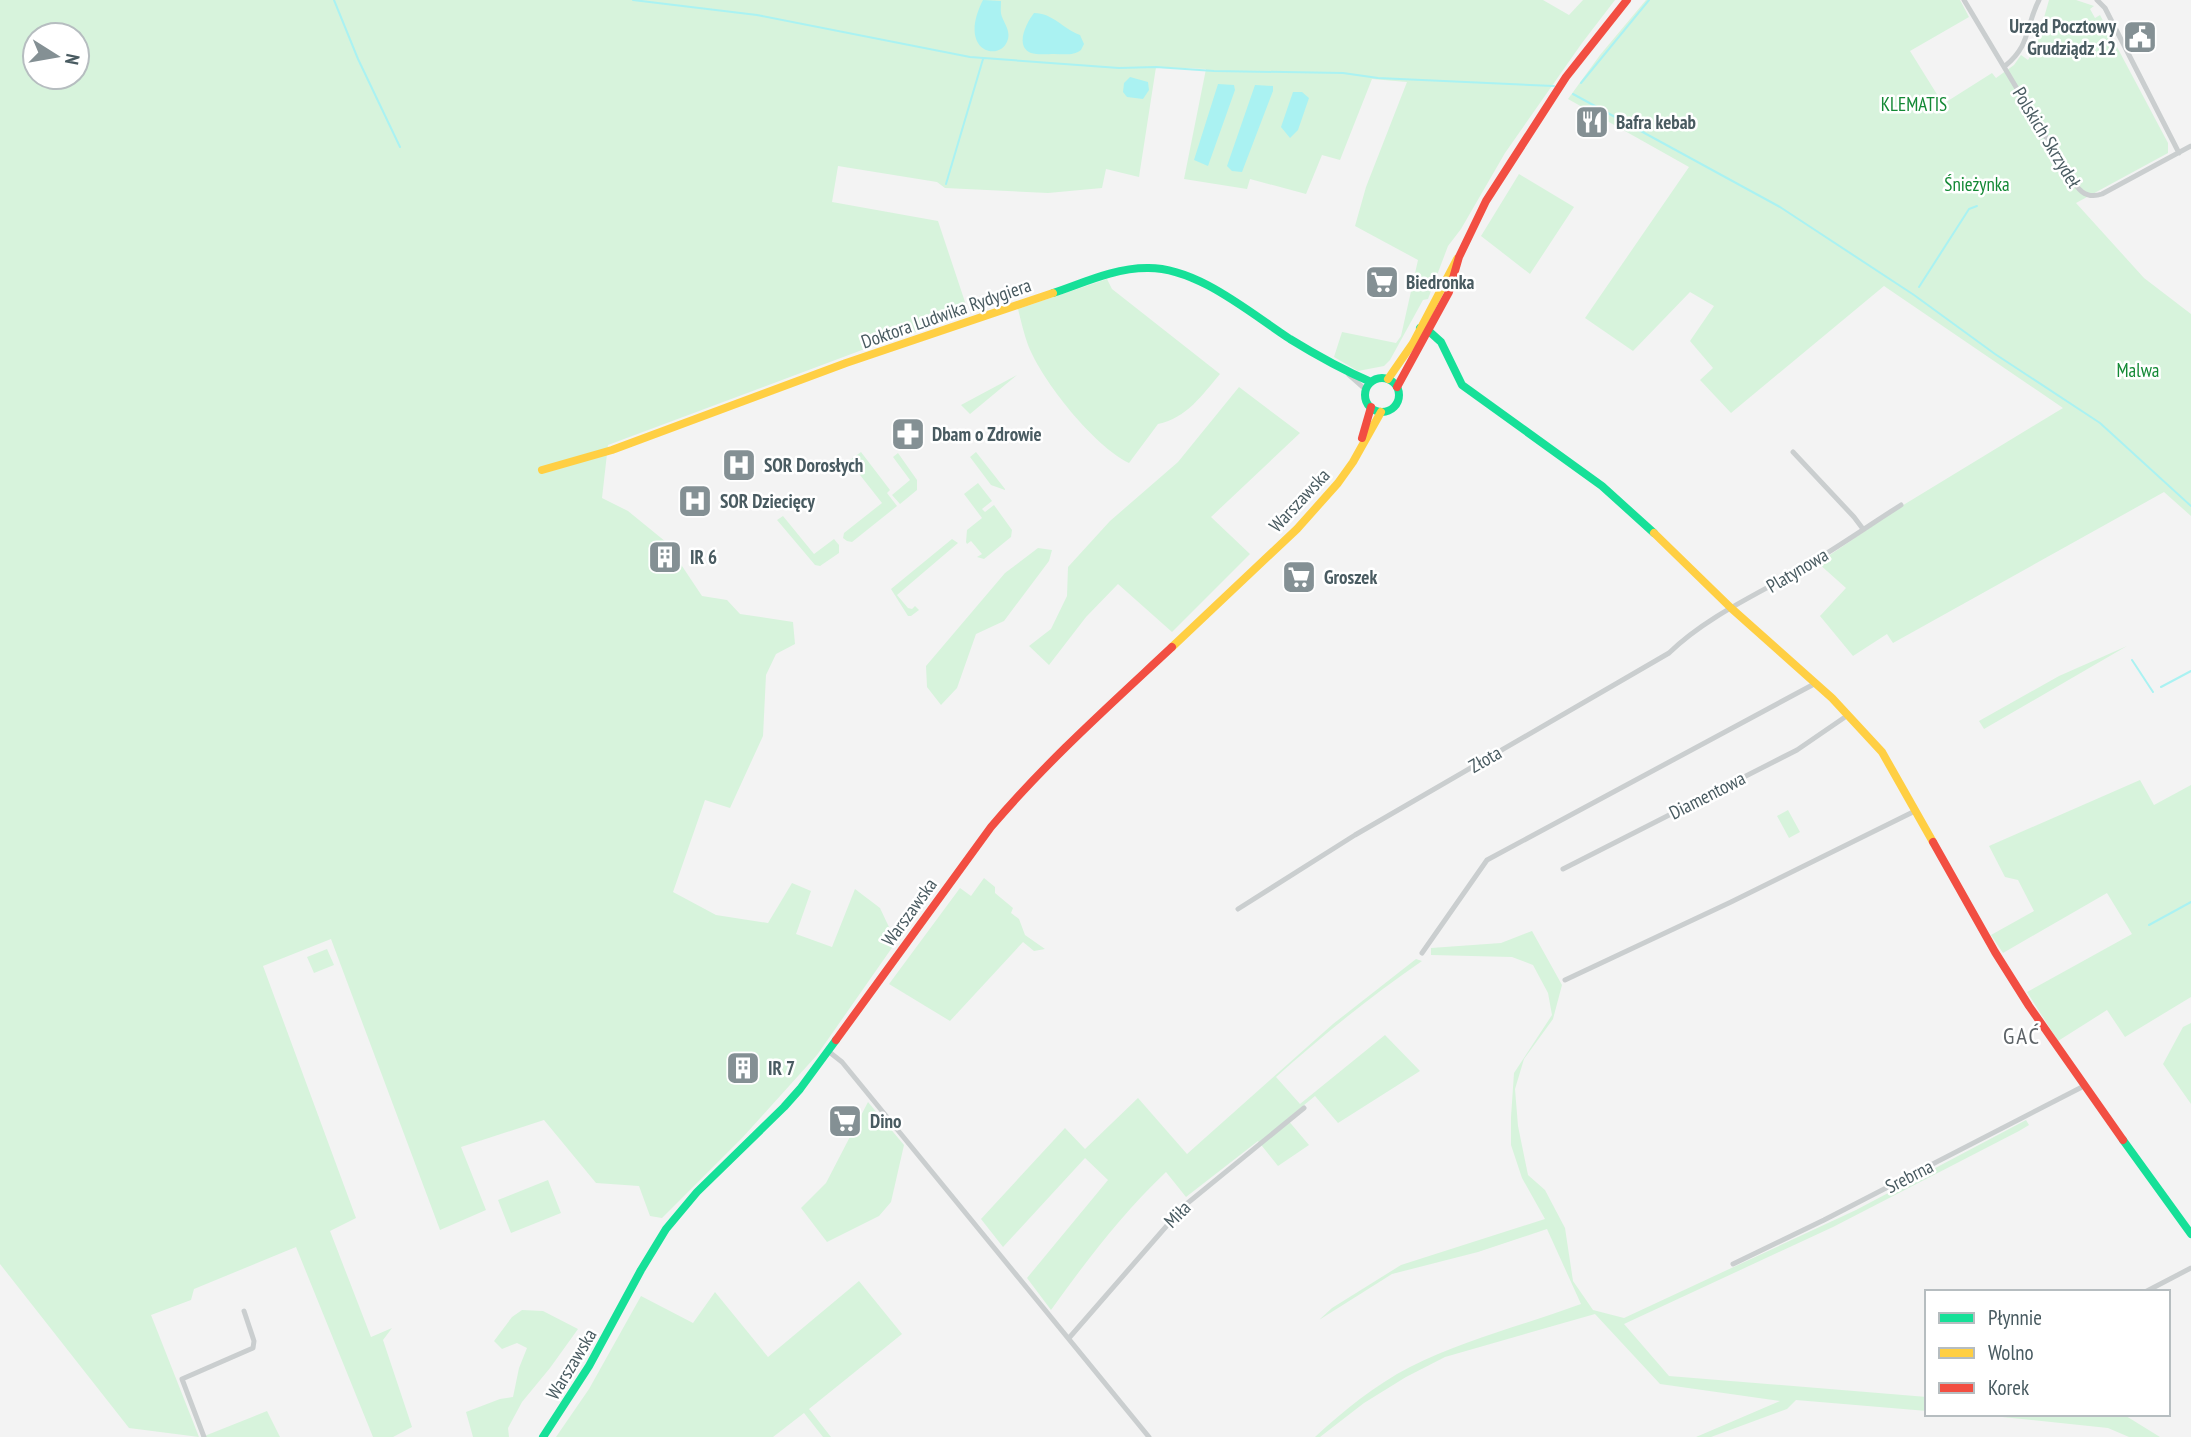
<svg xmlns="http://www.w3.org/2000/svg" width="2191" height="1437" font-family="'PT Sans Narrow',sans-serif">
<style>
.green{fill:#d7f3dc;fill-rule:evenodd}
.water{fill:#aaf2f2}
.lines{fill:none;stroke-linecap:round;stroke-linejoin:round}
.stream{stroke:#aaf2f2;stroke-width:2}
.street{stroke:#cacecf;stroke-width:5}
.fast{stroke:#16e098;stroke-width:8}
.slow{stroke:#ffcf43;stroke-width:8}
.jam{stroke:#f24e42;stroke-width:8}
.labels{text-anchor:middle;stroke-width:5;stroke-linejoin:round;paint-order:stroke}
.poi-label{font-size:19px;font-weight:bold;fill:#495b61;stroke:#fff;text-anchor:start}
.park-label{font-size:19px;fill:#138935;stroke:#fff}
.street-label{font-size:19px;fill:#495b61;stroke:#fff}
.quarter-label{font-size:23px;letter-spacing:2px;fill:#5e6468;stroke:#fff}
</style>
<rect width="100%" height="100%" fill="#f3f3f3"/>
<path class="green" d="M0,0H1543L1569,15L1583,0H1615L1582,43L1505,153L1461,229L1448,246L1428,299L1423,300L1390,360L1384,366L1358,371L1334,357L1342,332L1396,343L1401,336L1418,260L1355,226L1366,187L1407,82L1372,79L1340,160L1322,155L1306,194L1250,179L1247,189L1184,179L1206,69L1156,67L1139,177L1106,169L1102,188L1048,193L945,188L937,182L838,166L832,202L938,221L969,314L862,350L608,445L602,498L628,511L666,542L702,596L727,600L740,614L793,622L795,644L776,654L766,675L763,736L730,808L705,800L673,892L716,915L768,923L792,883L811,891L796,934L832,947L855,889L880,908L896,942L817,1055L743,1137L662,1218L650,1216L639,1186L596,1183L544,1120L461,1147L486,1210L440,1230L331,939L263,966L356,1218L330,1231L371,1337L392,1328L383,1340L412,1427L393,1437H373L296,1247L194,1289L191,1300L151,1315L199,1437L129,1428L0,1264ZM35,35H77V77H35Z
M1646,0H1960L1969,17L1910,51L1943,104L1992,73L1996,78L2014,65L2021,55L2028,60L2035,49L2049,0H2076L2094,6L2090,9L2095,18L2100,15L2168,143V153L2076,203L2144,278L2191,314V516L2164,492L1893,643L1887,634L1853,656L1820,616L1846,588L1818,563L1905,504L2063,408L1884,286L1731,413L1700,380L1713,368L1690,341L1714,306L1690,292L1633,351L1585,318L1689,167L1568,99L1600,55Z
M1519,174L1574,207L1530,274L1481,236Z
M1107,279L1112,289L1220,374C1202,395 1187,418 1158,424L1129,463C1094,446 1042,381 1028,345C1024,334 1021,321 1018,309Z
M1017,375L970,414L961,405Z
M1239,387L1300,433L1211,517L1250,554L1172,632L1118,584L1086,617L1049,665L1029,646L1051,629L1067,596L1068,567L1110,521L1178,462Z
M861,452L890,490L887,493L897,506L852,542L847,541L843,538L844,533L882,503L849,461Z
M976,452L1005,489V490L991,485L970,457Z
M898,453L917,480V490L900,504L892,495L910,480L893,457Z
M978,483L992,501L982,509L985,512L994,505L1012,530L1011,537L984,559L977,557L982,554L971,541L967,544L966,542L967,530L982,518L964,494Z
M783,516L814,554L834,539L839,545V553L820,566L815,565L777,520Z
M952,539L958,543L897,595L908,608L912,609L915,606L919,610L911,616H908L891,589Z
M1038,548L1052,550L1049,561L1004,621L976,634L957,688L941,705L927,687L926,666L1005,573Z
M2127,646L1984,729L1979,721L2059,676Z
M2140,780L2154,805L2191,785V997L2125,1037L2107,1010L2058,1041L2027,992L2132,934L2107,893L2003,953L1991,935L2034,911L2018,880L2005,877L1989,846Z
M1788,810L1800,832L1789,838L1777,816Z
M984,878L995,887V893L1013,908L1011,913L1019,919L1025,935L1045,949L1034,951L1023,942L950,1021L889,984L960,888L971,896Z
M1532,931L1562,985L1553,1019L1524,1059L1515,1089L1518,1126L1528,1175L1545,1190L1565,1228L1573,1281L1593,1310L1624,1318L1856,1210L2026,1120L2029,1125L2019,1131L1833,1227L1624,1324L1669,1376L1927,1397V1411L1796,1400L1787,1409L1711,1437H1696L1780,1401L1660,1384L1595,1314L1445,1357L1406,1377L1364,1403L1320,1437H1315C1343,1411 1375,1385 1410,1367C1464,1340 1524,1325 1581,1304L1547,1229L1478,1252L1392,1274L1319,1320L1332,1308L1401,1265L1545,1219L1522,1178L1511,1145V1117L1514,1073L1552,1015L1548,993L1533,965L1512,957L1431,955V948L1501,943Z
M327,949L334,965L314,973L307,957Z
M1416,959L1422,961C1371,996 1323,1035 1276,1077L1300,1104L1385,1035L1420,1071L1338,1123L1315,1096L1287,1119L1309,1145L1278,1166L1258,1141L1186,1197L1166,1172C1121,1215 1087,1260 1051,1310L1027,1278L1108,1180L1085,1158L1003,1247L981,1219L1065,1128L1085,1149L1138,1098L1187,1154L1333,1024Z
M2191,1023V1104L2163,1064L2183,1027Z
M868,1102L904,1145L891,1202L879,1216L827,1242L801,1208L826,1183Z
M548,1180L561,1213L511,1233L498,1200Z
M859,1281L902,1334L809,1409L831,1437H823L804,1413L773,1437H556L589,1389L641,1296L693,1323L715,1292L768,1357Z
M522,1310L543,1311L578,1329L550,1368L522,1402L508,1428L509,1437H473L466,1412L500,1399L513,1397L519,1368L527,1348L517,1343L502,1349L494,1341L512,1317Z
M267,1411L280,1437H202Z
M1973,1414L2126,1416L2160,1437H2129L2108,1428Z"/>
<path class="water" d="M983,0L1001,1C1001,6 1000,12 1002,17C1005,24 1010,31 1008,39C1002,63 956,53 983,0Z
M1034,13C1053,13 1063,29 1080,35L1084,44L1081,50C1073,56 1064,54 1054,54C1047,54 1037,55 1031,53C1014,46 1027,22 1034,13Z
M1130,77L1148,82L1149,90L1143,99L1127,97L1123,92L1124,83Z
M1218,84L1234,85L1235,90L1208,166L1194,160Z
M1255,85L1273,86V91L1242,172L1232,171L1227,166Z
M1293,92H1302L1309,98L1298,130L1290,138L1281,127Z"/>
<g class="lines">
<path class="stream" d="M334,0L358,59L400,147
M633,0L757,15L970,57L1119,68L1156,67L1214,71L1343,73L1378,78L1554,86
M1581,83L1649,0
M1573,94L1780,207L1914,295L1995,354L2100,423L2191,506
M946,184L983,59
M1919,287L1969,209L1977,206
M2132,660L2153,692
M2161,687L2191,671
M2149,925L2191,902"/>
<path class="street" d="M1964,0L2065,169C2075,184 2082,201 2102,194L2191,146
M2097,0L2105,8L2179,153
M2005,66C2031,45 2025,27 2039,0
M1349,375L1366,390
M1793,452L1854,517L1863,529
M1563,869L1797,750L1848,715
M1238,909L1355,835L1669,653C1706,617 1756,595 1801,569C1835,549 1868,526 1901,505
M1422,953L1487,860L1816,683
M1565,980L1731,902L1915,811
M828,1051L842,1062L860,1084L1149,1437
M1733,1264L1824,1220L2084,1086
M2145,1292L2191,1268
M1069,1338L1184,1206L1304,1108
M204,1437L182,1379L253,1348L254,1341L244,1311"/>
<path class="fast" d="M1053,293C1083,283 1114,268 1147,268C1197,267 1250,313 1290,339C1316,355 1343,370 1371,382
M1420,328L1431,333L1441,342L1462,385L1602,486L1654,533
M1365 395a17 17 0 1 1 34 0a17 17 0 1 1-34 0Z
M2123,1140L2191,1234
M543,1437L589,1366L641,1270L666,1229L697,1192L784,1107L800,1089L836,1040"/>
<path class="slow" d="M1388,379L1413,343L1457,259
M542,470L612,450L846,363L1053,293
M1654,533L1731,608L1832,698L1882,752L1933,842
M1172,647L1297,529L1338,483L1353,462L1381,412"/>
<path class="jam" d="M1397,387L1449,292L1459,257L1486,201L1566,77L1627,0
M1362,438L1371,407
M1933,842L1995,952L2029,1006L2123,1140
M836,1040L991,827C1046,762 1110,705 1172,647"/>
</g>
<defs>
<g id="civic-square" transform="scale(1.75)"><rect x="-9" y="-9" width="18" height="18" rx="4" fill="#849094" stroke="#fff"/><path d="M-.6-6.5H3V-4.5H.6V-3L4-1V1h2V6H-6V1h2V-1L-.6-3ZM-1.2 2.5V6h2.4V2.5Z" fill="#fff"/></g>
<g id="restaurant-square" transform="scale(1.75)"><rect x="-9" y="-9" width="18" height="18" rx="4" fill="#849094" stroke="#fff"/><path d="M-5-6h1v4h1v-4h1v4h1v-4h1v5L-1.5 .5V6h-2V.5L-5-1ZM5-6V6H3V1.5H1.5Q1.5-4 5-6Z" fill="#fff"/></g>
<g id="supermarket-square" transform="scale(1.75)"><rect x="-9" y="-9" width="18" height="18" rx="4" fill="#849094" stroke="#fff"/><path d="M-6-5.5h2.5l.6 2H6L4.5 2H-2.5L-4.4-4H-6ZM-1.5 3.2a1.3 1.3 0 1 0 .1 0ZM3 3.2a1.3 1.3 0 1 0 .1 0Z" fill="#fff"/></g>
<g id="pharmacy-square" transform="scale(1.75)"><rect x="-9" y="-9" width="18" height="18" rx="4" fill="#849094" stroke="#fff"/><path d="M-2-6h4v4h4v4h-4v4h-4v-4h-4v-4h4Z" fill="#fff"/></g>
<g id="hospital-square" transform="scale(1.75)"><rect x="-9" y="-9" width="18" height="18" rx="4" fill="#849094" stroke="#fff"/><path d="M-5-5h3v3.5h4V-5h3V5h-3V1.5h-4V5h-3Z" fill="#fff"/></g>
<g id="building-square" transform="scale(1.75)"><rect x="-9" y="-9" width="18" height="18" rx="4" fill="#849094" stroke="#fff"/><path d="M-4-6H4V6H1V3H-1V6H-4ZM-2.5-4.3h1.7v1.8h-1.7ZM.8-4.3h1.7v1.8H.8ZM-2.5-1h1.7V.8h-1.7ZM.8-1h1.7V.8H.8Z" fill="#fff"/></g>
</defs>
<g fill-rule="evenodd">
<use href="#civic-square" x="2140" y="37"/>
<use href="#restaurant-square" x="1592" y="122"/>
<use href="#supermarket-square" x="1382" y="282"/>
<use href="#pharmacy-square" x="908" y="434"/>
<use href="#hospital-square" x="739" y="465"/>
<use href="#hospital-square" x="695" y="501"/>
<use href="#building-square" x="665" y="557"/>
<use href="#supermarket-square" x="1299" y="577"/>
<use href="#building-square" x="743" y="1068"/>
<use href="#supermarket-square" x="845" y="1121"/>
</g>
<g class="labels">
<g class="poi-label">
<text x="2116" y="33" text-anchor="end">Urząd Pocztowy<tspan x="2116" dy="22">Grudziądz 12</tspan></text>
<text x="1616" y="129">Bafra kebab</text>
<text x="1406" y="289">Biedronka</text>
<text x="932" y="441">Dbam o Zdrowie</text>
<text x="764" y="472">SOR Dorosłych</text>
<text x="720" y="508">SOR Dziecięcy</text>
<text x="690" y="564">IR 6</text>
<text x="1324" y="584">Groszek</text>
<text x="768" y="1075">IR 7</text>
<text x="870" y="1128">Dino</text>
</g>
<g class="park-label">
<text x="1914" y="111">KLEMATIS</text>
<text x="1977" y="191">Śnieżynka</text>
<text x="2138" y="377">Malwa</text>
</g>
<g class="street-label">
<text transform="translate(2047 137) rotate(59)" y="7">Polskich Skrzydeł</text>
<text transform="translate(946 313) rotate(-19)" y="7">Doktora Ludwika Rydygiera</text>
<text transform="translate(1299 500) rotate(-47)" y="7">Warszawska</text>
<text transform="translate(1797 570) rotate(-31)" y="7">Platynowa</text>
<text transform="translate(1485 759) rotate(-30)" y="7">Złota</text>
<text transform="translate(1707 795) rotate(-27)" y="7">Diamentowa</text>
<text transform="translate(909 912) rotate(-54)" y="7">Warszawska</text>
<text transform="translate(1909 1176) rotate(-27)" y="7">Srebrna</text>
<text transform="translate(1177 1214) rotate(-45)" y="7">Miła</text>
<text transform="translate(571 1364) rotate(-59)" y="7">Warszawska</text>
</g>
<g class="quarter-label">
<text x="2022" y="1044">GAĆ</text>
</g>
</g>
<rect x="1925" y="1290" width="245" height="126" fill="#ffffff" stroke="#b6bdc0" stroke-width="2"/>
<rect x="1939" y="1313" width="35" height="10" fill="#16e098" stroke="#b6bdc0" stroke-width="2"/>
<text x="1988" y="1325" font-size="21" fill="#495b61">Płynnie</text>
<rect x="1939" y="1348" width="35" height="10" fill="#ffcf43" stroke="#b6bdc0" stroke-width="2"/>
<text x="1988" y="1360" font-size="21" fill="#495b61">Wolno</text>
<rect x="1939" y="1383" width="35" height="10" fill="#f24e42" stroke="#b6bdc0" stroke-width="2"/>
<text x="1988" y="1395" font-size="21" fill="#495b61">Korek</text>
<g transform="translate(56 56) rotate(101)"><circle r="33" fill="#ffffff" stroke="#b6bdc0" stroke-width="2"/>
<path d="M0-5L12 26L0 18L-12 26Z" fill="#849094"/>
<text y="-10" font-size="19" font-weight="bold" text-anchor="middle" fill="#495b61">N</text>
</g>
</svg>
